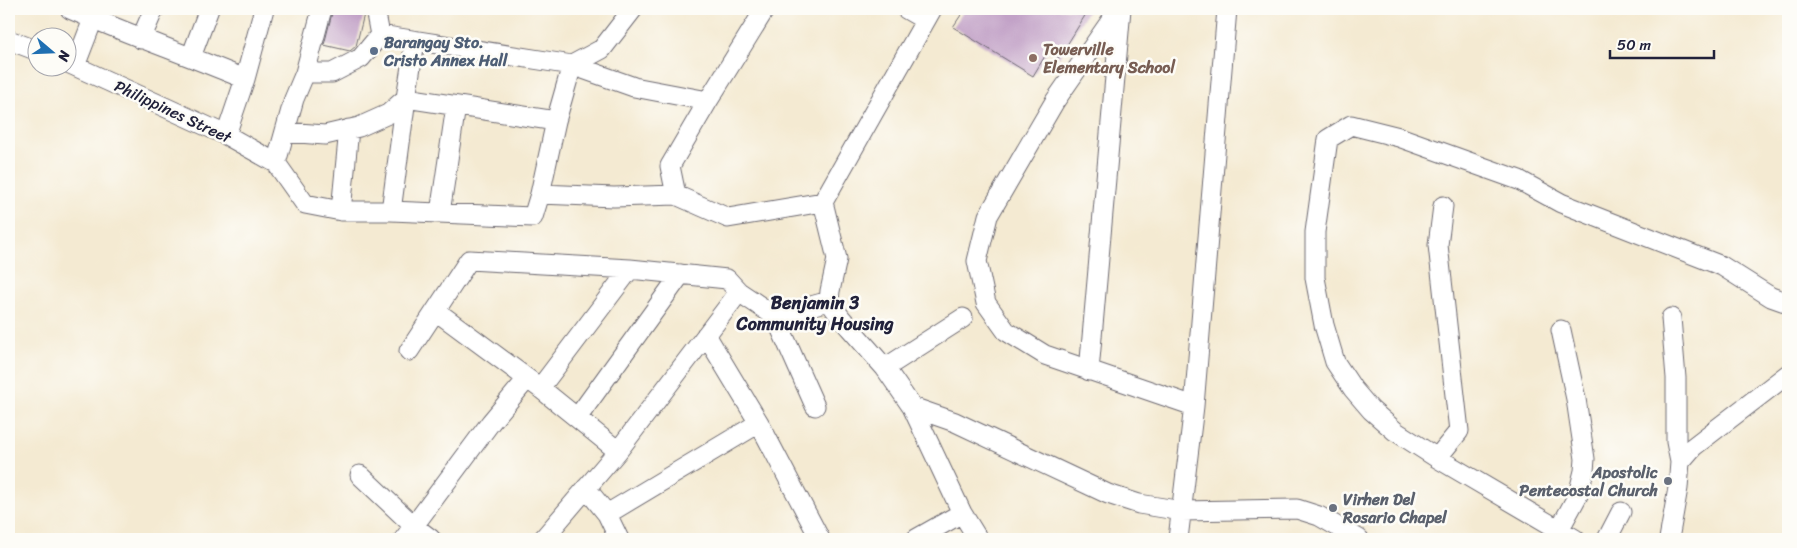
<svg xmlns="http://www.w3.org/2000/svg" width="1797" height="548" font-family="Sriracha,sans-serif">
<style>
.building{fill:#c2a2c7}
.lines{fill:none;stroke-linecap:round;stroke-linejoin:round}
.minor-casing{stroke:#6c6870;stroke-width:21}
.minor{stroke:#fff;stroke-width:19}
.service-dot{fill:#5c6f8a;stroke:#fdfcf7;stroke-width:2}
.education-dot{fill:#8d6e63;stroke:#fdfcf7;stroke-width:2}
.worship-dot{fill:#6b7280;stroke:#fdfcf7;stroke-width:2}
.labels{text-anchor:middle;stroke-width:5;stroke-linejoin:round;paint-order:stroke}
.service-label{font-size:16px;font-weight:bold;fill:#4e5e75;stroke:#fdfcf7;text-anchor:start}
.education-label{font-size:16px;font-weight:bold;fill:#785e54;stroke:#fdfcf7;text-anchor:start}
.street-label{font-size:16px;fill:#22223b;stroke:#fdfcf7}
.worship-label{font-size:16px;font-weight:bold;fill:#5b616d;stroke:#fdfcf7;text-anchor:end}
.neighbourhood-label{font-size:18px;font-weight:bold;fill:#22223b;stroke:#fdfcf7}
</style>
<rect width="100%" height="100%" fill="#fdfcf7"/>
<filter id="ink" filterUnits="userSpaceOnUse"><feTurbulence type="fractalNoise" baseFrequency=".02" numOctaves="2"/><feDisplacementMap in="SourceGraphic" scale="10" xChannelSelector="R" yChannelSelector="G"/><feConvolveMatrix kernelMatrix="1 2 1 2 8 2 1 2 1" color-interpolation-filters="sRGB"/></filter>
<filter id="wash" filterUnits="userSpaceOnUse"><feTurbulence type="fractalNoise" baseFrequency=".0096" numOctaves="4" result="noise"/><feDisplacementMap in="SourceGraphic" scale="20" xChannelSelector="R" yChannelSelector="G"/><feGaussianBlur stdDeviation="1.12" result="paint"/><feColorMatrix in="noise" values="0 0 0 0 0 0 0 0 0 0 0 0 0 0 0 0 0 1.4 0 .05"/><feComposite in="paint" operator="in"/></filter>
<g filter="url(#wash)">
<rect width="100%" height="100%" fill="#f4ead2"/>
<g id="blocks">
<path class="building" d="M333,9H364V14L356,46L350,51L324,45Z
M965,9H1089L1059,58L1048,51L1033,76L953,27Z"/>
</g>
</g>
<g filter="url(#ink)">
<use href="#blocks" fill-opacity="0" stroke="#6c6870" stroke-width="1"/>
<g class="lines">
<g class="minor-casing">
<path id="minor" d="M70,9C128,34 187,55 245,79
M765,9L708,101L670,166L676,195L728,218L823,202
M906,9L925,20
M932,9L823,202L837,259L830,291L829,301L841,318L885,368L912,407L962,513L978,539
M1119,9L1055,101L988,216L977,261L986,303L1006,331L1045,355L1194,406
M380,35L572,65L634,87L708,101
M141,39L154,9
M9,40L38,51
M191,57L209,9
M68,63L226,135L276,163L305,204L341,211H391L533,217L540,194L556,121L572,65L602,49L633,9
M75,66L97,9
M305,73H332L361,58L380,35L375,9
M285,132L325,135L359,127L388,114L406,98L415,41
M226,135L245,79L264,9
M276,163L294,99L305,73L322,9
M540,194L614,197L676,195
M341,211L349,129
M391,211L406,98L556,121
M440,213L456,106
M436,311L540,388L618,451
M1671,318L1676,378V442L1680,462
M706,335L759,423L820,539
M409,351L469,260L630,269L727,279L739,292
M885,368L963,318
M1089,371L1121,9
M540,388L630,269
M815,406L775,316L829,301
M912,407L955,422L1108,494L1139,504L1182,511L1297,509L1319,516L1359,539
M577,418L681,274
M1437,458L1459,431L1438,245L1443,206
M360,475L415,527L431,539
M586,488L607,514L619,539
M607,514L759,423
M1559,530L1578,495L1584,471L1585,459L1576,399L1561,330
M404,539L491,422L527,379
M543,539L618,451L739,292L775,316
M916,539L962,513
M1178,539L1194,406L1227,9
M1575,539L1437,458L1395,431L1371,410L1353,389L1335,362L1324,325L1315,278V232L1328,139L1351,125L1399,137L1519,180L1561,203L1722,266L1771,297L1788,303
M1607,539L1621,512
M1669,539L1678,488L1680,462L1693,447L1788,374"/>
</g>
<use href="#minor" class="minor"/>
</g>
</g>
<circle class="service-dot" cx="374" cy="51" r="5"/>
<circle class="education-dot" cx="1033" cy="58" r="5"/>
<g class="worship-dot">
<circle cx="1668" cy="481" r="5"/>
<circle cx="1333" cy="508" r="5"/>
</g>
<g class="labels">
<g class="service-label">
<text x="384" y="48">Barangay Sto.<tspan x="384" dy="18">Cristo Annex Hall</tspan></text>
</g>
<g class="education-label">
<text x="1043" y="55">Towerville<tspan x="1043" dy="18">Elementary School</tspan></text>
</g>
<g class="street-label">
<text transform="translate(173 111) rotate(25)" y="6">Philippines Street</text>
</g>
<g class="worship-label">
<text x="1658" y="478">Apostolic<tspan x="1658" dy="18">Pentecostal Church</tspan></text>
<text x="1343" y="505" text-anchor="start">Virhen Del<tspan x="1343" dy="18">Rosario Chapel</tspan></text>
</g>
<g class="neighbourhood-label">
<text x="815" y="309">Benjamin 3<tspan x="815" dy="21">Community Housing</tspan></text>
</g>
</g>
<rect width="1797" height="548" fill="none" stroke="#fdfcf7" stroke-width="30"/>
<g transform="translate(52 52) rotate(109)"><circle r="24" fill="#fdfcf7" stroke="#a5a5ac"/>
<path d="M0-4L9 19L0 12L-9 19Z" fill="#1f6fb2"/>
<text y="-8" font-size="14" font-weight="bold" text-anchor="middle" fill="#22223b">N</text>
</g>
<path d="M1610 50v8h104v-8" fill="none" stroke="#22223b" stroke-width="2.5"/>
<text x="1617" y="50" font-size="15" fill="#22223b" stroke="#fdfcf7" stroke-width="4" paint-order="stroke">50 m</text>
</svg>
